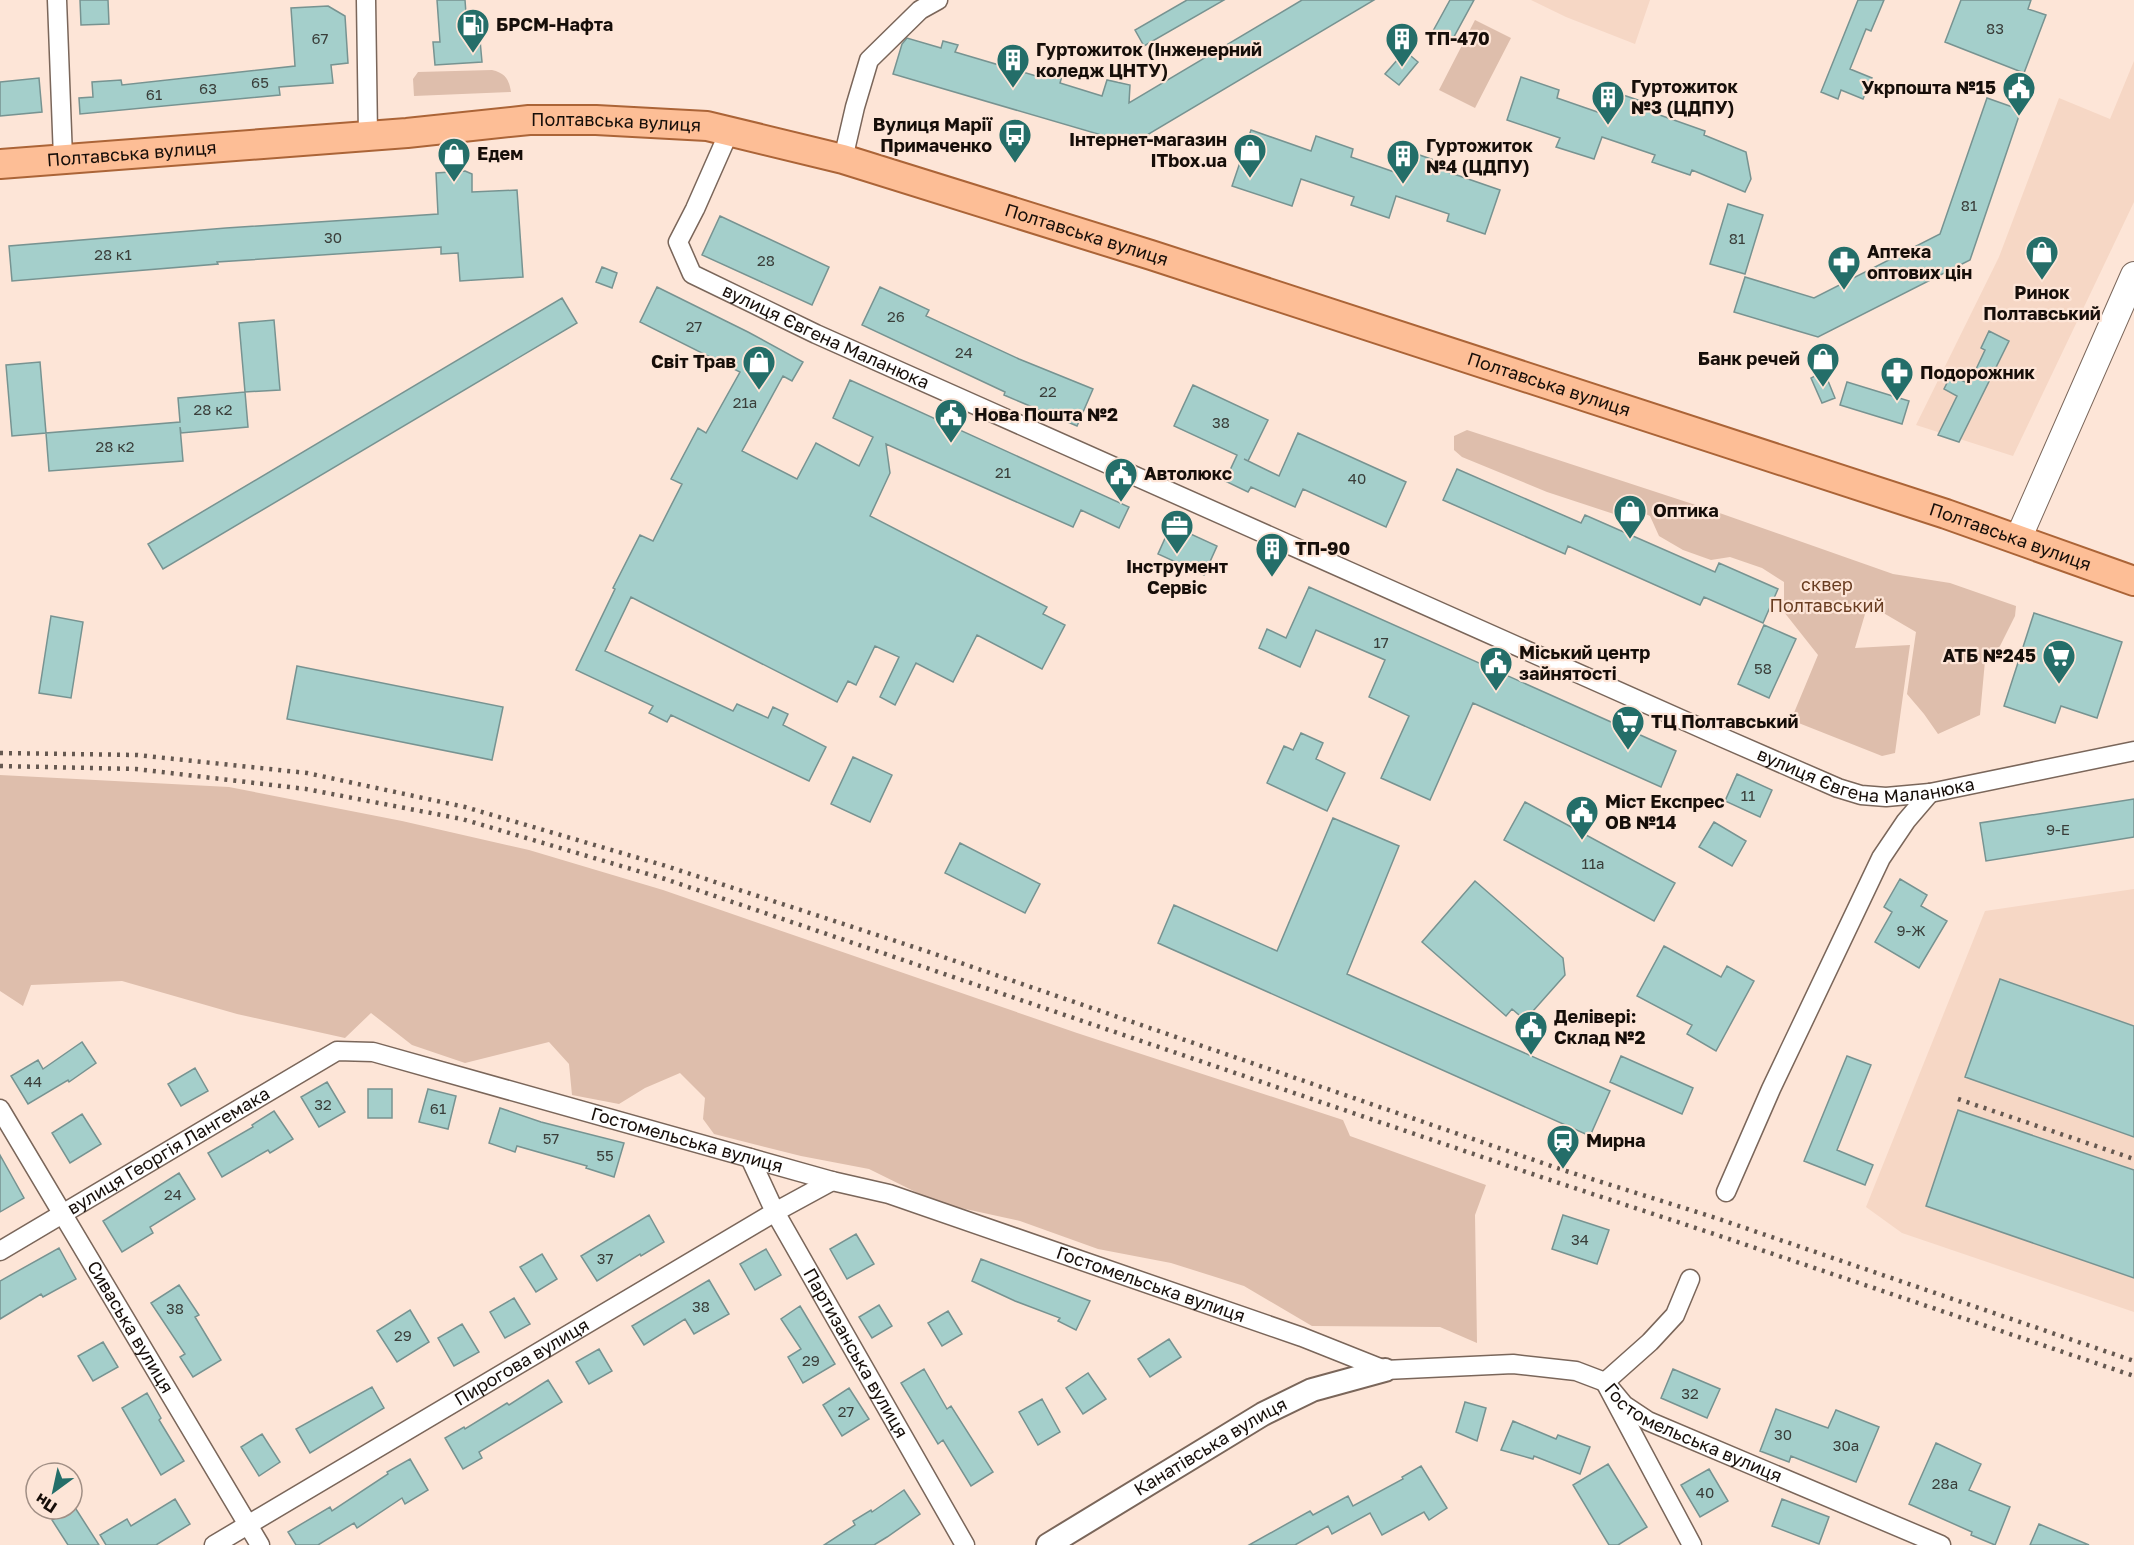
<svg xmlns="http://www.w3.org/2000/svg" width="2134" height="1545" font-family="'Golos Text',sans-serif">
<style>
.built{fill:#f6d7c5}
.green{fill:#debeac}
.building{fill:#a4cfcb;stroke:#779391;stroke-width:1.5}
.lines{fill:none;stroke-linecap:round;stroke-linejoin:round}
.minor-casing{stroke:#7a665a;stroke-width:21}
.tertiary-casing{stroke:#7a665a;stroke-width:26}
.secondary-casing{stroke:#7a665a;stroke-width:28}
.primary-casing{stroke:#ab6437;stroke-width:32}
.minor{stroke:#fff;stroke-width:18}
.tertiary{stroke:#fff;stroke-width:22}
.secondary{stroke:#fff;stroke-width:26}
.primary{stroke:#fdbe96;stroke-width:28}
.rail{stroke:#655850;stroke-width:4.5;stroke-dasharray:3 6;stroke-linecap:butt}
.labels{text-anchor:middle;stroke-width:4.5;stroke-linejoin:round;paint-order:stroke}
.number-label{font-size:15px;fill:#3a3e3a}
.poi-label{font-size:18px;font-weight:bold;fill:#160e09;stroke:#fde5d7;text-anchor:start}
.street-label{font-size:18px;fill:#160e09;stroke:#fde5d7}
.park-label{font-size:18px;fill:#693d21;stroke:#fde5d7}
</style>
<rect width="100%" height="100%" fill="#fde5d7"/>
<path class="built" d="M1531,0H1650L1635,44L1566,17Z
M2134,61V202L2013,456L1916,425L1999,257L2059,98L2110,119Z
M2134,889V1312L1902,1233L1866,1207L1985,911Z"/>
<path class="green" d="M1475,20L1511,38L1475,108L1439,90Z
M492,70C505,73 509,79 511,92L414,96L413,79L418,72Z
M1467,430L1711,510L1893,574L1950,583L2016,606L2015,616L2000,646L1985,661L1980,715L1938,734L1924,714L1907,694L1916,632L1868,604L1855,648L1910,645L1895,753L1882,756L1791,720L1818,655L1784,612V582L1762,568L1730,557L1711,560L1683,550L1659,536L1650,516L1637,510L1626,518L1547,492L1462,457L1454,450V436Z
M0,775L229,787L402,821L529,850L663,890L1077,1033L1343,1120L1350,1136L1486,1185L1475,1215L1477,1343L1440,1327L1312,1326L1244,1286L1171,1263L1098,1249L1020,1221L938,1203L869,1169L801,1156L714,1134L703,1119L705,1098L680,1073L645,1088L619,1104L572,1095L569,1064L549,1042L465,1063L412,1045L371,1013L345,1038L237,1014L122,981L31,985L23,1006L0,991Z"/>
<path class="building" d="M80,0H108L109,24L81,25Z
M437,0H465L468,41L480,40L482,62L435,65L433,42H440Z
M1187,0H1224L1144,46L1135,30Z
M1302,0H1374L1132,144L893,74L902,44L907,38L941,48L943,41L958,45L955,52L1043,78L1045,71L1062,76L1060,83L1102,96L1107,80L1130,85L1129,103Z
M1450,0H1474L1450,44L1433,31Z
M1858,0H1884L1871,31L1866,29L1850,69L1872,78L1863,99L1841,90L1838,99L1821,92Z
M1961,0H2031L2028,9L2046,15L2024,73L1945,42Z
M328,6L345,16L348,63L331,65L333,83L279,87L280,95L80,114L79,98L93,97L92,82L121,80L122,85L295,66L291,8Z
M1405,51L1418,62L1399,85L1385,74Z
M1521,77L1559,90L1557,98L1609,116L1617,93L1656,106L1654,113L1705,131L1704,135L1746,152L1751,179L1745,192L1692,170L1690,175L1652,162L1655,155L1602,137L1594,159L1556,147L1560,138L1507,120Z
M39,78L42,112L0,116V82Z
M1987,98L2021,110L1970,260L1818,337L1734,312L1745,277L1814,298L1940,234Z
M1251,130L1311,151L1316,136L1353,149L1351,157L1403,175L1411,152L1451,166L1448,172L1500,190L1485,234L1447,221L1449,214L1396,196L1389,218L1351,205L1354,197L1301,179L1292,206L1232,186Z
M465,171L472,174V192L517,190L523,277L460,281L458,253L441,254V247L217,262L218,264L12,281L9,246L226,228L438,214L436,173Z
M1728,204L1763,215L1745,274L1710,264Z
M720,216L829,267L812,305L702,255Z
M602,267L617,273L612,288L596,282Z
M657,287L748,332L803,362L792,381L783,376L742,451L797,479L816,443L859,466L873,437L833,418L850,380L1129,507L1119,528L1081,510L1073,527L886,444L890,473L870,516L1047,607L1043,614L1065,625L1042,669L977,635L953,682L916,663L895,705L880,697L899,657L875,646L856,685L848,681L837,702L631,597L605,651L733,711L737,704L768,718L773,707L788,714L783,725L826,747L809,781L671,715L667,722L649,713L653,706L576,670L615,589L613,588L640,535L653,541L682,484L671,479L698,428L706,433L740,372L640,322Z
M880,287L929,310L926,316L1019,359L1093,389L1077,426L1004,395L1005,392L862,325Z
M562,298L577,323L163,569L148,544Z
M274,320L280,390L245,392L239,323Z
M1989,331L2009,341L1959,442L1938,435L1957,396L1944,389L1951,375L1969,384L1985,350L1981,348Z
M40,362L46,433L12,436L6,365Z
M1824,371L1835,398L1822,403L1811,378Z
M1847,382L1909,401L1902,424L1840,405Z
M1193,385L1268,420L1248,461L1244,459L1279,476L1298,433L1406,482L1386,527L1303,489L1295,507L1251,487L1248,492L1225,481L1237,455L1174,426Z
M245,392L248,427L181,433L180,427L183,461L49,471L46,433L180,422L178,398Z
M1457,469L1581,523L1585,515L1715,572L1719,563L1778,589L1763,623L1704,597L1700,605L1568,546L1565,554L1443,500Z
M1171,525L1217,546L1204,575L1158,554Z
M1309,587L1676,751L1661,787L1473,703L1430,800L1381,778L1409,716L1369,697L1385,660L1316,630L1300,667L1259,648L1267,629L1286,638Z
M2034,613L2122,642L2097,718L2061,706L2055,723L2004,706Z
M51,616L83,622L71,698L39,693Z
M1764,625L1796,639L1769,698L1738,684Z
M297,666L503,707L492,760L287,719Z
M1301,733L1323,743L1316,759L1345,773L1327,811L1267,783L1284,746L1293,750Z
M853,757L892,775L870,822L831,804Z
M1737,774L1772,790L1760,817L1725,801Z
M2134,799V837L1986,861L1980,823Z
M1525,802L1675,883L1654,921L1504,840Z
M1333,818L1399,846L1347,974L1610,1091L1590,1136L1158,943L1174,905L1277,951Z
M1714,822L1746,841L1732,866L1699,847Z
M960,843L1040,884L1025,913L945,873Z
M1900,879L1927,895L1921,906L1947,921L1919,968L1875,942L1892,912L1884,907Z
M1475,881L1563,958L1565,975L1525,1020L1512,1009L1506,1016L1422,942Z
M1664,946L1721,977L1727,966L1754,981L1716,1051L1687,1034L1692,1025L1637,996Z
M2000,979L2134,1026V1137L1965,1077Z
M82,1042L96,1063L69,1082L68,1080L28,1104L11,1076L38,1060L43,1069Z
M1621,1056L1693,1088L1682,1114L1610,1082Z
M1847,1056L1871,1065L1837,1150L1873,1165L1865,1185L1804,1161Z
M195,1068L208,1091L181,1106L168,1084Z
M327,1082L345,1112L319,1127L301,1097Z
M368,1089H392V1118H368Z
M428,1089L456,1096L448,1129L419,1122Z
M500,1108L541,1122L624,1143L614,1177L586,1168L587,1166L517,1146L515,1152L489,1143Z
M1958,1110L2134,1170V1278L1926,1206Z
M274,1111L293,1139L270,1153L268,1150L222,1177L208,1153L253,1127L252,1125Z
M82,1114L101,1144L70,1163L52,1133Z
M0,1155L24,1198L0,1212Z
M179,1173L195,1199L150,1227L153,1233L122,1252L103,1221Z
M649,1215L664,1242L641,1256L640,1254L597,1281L581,1256Z
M1563,1215L1609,1230L1597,1264L1552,1249Z
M856,1234L874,1264L847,1279L830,1249Z
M59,1248L76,1279L43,1297L41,1294L0,1319V1281Z
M766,1249L781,1275L755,1290L740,1264Z
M542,1254L557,1279L536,1292L520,1267Z
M981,1259L1090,1301L1076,1330L1058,1321L1060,1318L1015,1301L972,1281Z
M709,1280L729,1314L694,1334L685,1319L644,1345L632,1326Z
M179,1285L199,1315L195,1317L221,1360L193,1377L180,1357L185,1354L151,1303Z
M514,1298L530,1324L505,1338L490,1312Z
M879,1305L892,1326L872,1338L859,1317Z
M800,1306L835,1364L803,1383L788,1357L801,1349L781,1319Z
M410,1310L429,1342L397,1362L377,1331Z
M948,1311L962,1334L942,1346L928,1323Z
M462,1324L479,1352L454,1366L438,1338Z
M1169,1339L1181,1357L1150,1377L1138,1359Z
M103,1342L118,1367L93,1381L78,1356Z
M599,1349L612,1371L589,1384L576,1362Z
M924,1369L947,1409L951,1406L993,1472L971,1486L943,1440L938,1444L901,1383Z
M1673,1369L1720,1389L1707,1418L1661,1398Z
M1088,1373L1106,1399L1083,1414L1066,1388Z
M548,1380L562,1402L479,1452L482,1458L463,1469L445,1438L464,1427L465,1429L507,1403L509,1405Z
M372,1387L384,1408L310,1453L296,1429Z
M849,1388L869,1419L842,1436L823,1405Z
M147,1393L161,1418L159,1420L184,1461L161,1475L122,1408Z
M1042,1399L1060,1432L1038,1445L1019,1412Z
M1465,1402L1486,1408L1477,1441L1456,1432Z
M1776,1409L1828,1428L1836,1410L1879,1427L1856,1482L1791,1456L1789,1462L1760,1451Z
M1513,1421L1556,1439L1558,1435L1590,1447L1580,1474L1534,1456L1533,1459L1501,1450Z
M262,1434L280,1462L259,1476L241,1447Z
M1936,1443L1981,1464L1969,1490L2010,1507L1995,1545L1971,1535L1972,1532L1909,1504Z
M410,1459L428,1490L405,1504L402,1498L357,1528L354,1523L318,1545H296L288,1532L330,1507L332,1511L388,1474L387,1472Z
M1608,1464L1647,1527L1618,1545H1609L1573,1485Z
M1421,1466L1447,1508L1429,1520L1424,1512L1382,1535L1370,1513L1332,1534L1328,1526L1295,1545H1249L1310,1511L1313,1515L1348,1496L1353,1506L1403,1479L1402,1477Z
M1709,1469L1728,1501L1700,1517L1681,1485Z
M904,1490L920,1514L887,1537L874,1545H824L855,1525L853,1521L871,1510L872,1512Z
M175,1499L190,1524L156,1545H106L100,1535L127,1519L131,1526Z
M1782,1499L1829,1517L1819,1544L1772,1526Z
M74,1506L99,1545H68L52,1520Z
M2039,1524L2089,1545H2030Z"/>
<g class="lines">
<g class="minor-casing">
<g id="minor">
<path d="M57,0L63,158"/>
<path d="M366,0L368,135"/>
<path id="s1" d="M729,132L695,209L678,242L692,274L816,334L1721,737L1838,788L1861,795L1886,797L1930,793L2134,751"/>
<path d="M843,159L855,107L869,60L920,10L938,0"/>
<path id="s2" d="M0,1109L260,1545"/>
<path id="s3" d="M750,1158L775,1212L965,1545"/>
<path d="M1726,1192L1771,1089L1881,858L1906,821L1930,793"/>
<path id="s4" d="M0,1251L337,1051L373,1052L832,1181L889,1194L1302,1337L1385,1370L1513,1364L1576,1371L1605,1382L1624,1405L1648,1421L1941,1545"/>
<path d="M1690,1279L1675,1315L1650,1342L1605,1382L1692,1545"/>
<path id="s5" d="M214,1545L775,1212L832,1181"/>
</g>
</g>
<g class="tertiary-casing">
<g id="tertiary">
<path id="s6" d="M1048,1545L1263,1414L1312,1390L1385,1370"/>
</g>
</g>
<g class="secondary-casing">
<path id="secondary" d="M2018,539L2134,275"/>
</g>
<g class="primary-casing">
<g id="primary">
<path id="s7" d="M0,164L407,133L529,120H596L707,126L843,159L1151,255L1946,514L2134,581"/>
</g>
</g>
<use href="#minor" class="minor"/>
<use href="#tertiary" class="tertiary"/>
<use href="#secondary" class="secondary"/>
<use href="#primary" class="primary"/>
<path class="rail" d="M0,753L137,755L307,773L465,807L666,866L923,950L1563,1170L1716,1218L2134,1361
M0,766L136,769L306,789L462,819L665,879L1544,1178L1711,1233L2134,1376
M1958,1099L2134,1159"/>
</g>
<defs>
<g id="fuel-pin" transform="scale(1.725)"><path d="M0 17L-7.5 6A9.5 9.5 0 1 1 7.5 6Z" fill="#246e69" stroke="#fde5d7"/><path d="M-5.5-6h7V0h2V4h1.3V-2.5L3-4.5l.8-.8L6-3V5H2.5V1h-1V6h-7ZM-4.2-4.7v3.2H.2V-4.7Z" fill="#fff"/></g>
<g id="building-pin" transform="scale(1.725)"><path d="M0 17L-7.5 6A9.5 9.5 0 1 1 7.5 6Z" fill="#246e69" stroke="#fde5d7"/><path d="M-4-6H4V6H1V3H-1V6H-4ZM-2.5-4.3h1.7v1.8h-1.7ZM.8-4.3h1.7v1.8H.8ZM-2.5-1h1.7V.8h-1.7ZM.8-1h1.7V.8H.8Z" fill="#fff"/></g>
<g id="civic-pin" transform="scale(1.725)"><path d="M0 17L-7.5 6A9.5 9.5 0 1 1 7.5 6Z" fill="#246e69" stroke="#fde5d7"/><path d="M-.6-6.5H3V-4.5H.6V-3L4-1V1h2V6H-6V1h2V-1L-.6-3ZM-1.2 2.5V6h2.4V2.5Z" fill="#fff"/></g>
<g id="bus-pin" transform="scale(1.725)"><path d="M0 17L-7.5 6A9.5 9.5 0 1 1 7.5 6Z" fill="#246e69" stroke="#fde5d7"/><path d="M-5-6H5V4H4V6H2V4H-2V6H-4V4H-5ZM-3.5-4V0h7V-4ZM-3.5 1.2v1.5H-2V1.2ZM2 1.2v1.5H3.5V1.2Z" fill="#fff"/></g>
<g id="shop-pin" transform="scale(1.725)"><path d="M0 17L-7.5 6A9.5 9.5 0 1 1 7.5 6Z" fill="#246e69" stroke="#fde5d7"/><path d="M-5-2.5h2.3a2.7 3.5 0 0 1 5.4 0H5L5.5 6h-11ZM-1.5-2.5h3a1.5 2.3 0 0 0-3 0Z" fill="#fff"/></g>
<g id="pharmacy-pin" transform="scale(1.725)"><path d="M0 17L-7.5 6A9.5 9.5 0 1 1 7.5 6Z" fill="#246e69" stroke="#fde5d7"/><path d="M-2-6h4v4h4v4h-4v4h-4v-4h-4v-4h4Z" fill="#fff"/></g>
<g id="office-pin" transform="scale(1.725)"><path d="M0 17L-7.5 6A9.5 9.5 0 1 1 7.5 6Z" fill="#246e69" stroke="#fde5d7"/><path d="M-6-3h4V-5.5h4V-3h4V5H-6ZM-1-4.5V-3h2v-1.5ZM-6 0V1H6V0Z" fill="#fff"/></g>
<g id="supermarket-pin" transform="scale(1.725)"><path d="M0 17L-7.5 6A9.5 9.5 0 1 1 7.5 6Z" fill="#246e69" stroke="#fde5d7"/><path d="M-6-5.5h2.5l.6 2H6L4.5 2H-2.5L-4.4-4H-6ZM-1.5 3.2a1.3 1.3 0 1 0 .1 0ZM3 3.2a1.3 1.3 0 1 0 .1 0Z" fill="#fff"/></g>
<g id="station-pin" transform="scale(1.725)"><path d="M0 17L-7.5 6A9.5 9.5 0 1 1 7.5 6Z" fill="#246e69" stroke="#fde5d7"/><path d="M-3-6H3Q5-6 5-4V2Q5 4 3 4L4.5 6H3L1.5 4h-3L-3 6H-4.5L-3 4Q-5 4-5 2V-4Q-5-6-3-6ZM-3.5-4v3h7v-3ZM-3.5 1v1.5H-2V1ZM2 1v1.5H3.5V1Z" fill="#fff"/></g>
</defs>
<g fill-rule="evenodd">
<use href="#fuel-pin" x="473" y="25"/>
<use href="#building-pin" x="1402" y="39"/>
<use href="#building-pin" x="1013" y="60"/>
<use href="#civic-pin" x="2019" y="88"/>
<use href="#building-pin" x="1608" y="97"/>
<use href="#bus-pin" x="1015" y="135"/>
<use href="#shop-pin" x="1250" y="150"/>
<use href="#shop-pin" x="454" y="154"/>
<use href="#building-pin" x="1403" y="156"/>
<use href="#shop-pin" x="2042" y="252"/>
<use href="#pharmacy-pin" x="1844" y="262"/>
<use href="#shop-pin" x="1823" y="359"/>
<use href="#shop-pin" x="759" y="362"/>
<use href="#pharmacy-pin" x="1897" y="373"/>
<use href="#civic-pin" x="951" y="415"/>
<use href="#civic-pin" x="1121" y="474"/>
<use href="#shop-pin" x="1630" y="511"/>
<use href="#office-pin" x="1177" y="526"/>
<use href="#building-pin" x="1272" y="549"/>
<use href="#supermarket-pin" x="2059" y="656"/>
<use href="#civic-pin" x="1496" y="663"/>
<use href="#supermarket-pin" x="1628" y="722"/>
<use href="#civic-pin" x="1582" y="812"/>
<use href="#civic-pin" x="1531" y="1027"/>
<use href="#station-pin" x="1563" y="1141"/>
</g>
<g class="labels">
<g class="number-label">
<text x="1995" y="34">83</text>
<text x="320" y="44">67</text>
<text x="260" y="88">65</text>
<text x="208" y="94">63</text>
<text x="154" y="100">61</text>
<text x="1969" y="211">81</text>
<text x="333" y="243">30</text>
<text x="1737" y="244">81</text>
<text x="113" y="260">28 к1</text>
<text x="766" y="266">28</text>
<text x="896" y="322">26</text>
<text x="694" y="332">27</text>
<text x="964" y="358">24</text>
<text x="1048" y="397">22</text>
<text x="745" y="408">21а</text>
<text x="213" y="415">28 к2</text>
<text x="1221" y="428">38</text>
<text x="115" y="452">28 к2</text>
<text x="1003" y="478">21</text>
<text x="1357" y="484">40</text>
<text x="1381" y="648">17</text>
<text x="1763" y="674">58</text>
<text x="1748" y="801">11</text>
<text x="2058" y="835">9-Е</text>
<text x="1593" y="869">11а</text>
<text x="1911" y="936">9-Ж</text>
<text x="33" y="1087">44</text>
<text x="323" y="1110">32</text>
<text x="438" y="1114">61</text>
<text x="551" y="1144">57</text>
<text x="605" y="1161">55</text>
<text x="173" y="1200">24</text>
<text x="1580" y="1245">34</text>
<text x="605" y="1264">37</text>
<text x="701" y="1312">38</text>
<text x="175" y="1314">38</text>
<text x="403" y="1341">29</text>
<text x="811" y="1366">29</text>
<text x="1690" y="1399">32</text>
<text x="846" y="1417">27</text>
<text x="1783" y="1440">30</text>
<text x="1846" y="1451">30а</text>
<text x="1945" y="1489">28а</text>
<text x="1705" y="1498">40</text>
</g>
<g class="poi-label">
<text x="496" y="31">БРСМ-Нафта</text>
<text x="1425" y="45">ТП-470</text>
<text x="1036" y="56">Гуртожиток (Інженерний<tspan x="1036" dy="21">коледж ЦНТУ)</tspan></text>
<text x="1631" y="93">Гуртожиток<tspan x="1631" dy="21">№3 (ЦДПУ)</tspan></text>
<text x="1996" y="94" text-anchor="end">Укрпошта №15</text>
<text x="992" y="131" text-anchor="end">Вулиця Марії<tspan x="992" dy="21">Примаченко</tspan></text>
<text x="1227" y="146" text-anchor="end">Інтернет-магазин<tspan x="1227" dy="21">ITbox.ua</tspan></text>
<text x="1426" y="152">Гуртожиток<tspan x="1426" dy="21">№4 (ЦДПУ)</tspan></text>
<text x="477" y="160">Едем</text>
<text x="1867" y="258">Аптека<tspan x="1867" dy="21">оптових цін</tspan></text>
<text x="2042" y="299" text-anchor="middle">Ринок<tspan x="2042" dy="21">Полтавський</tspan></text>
<text x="1800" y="365" text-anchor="end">Банк речей</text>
<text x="736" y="368" text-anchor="end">Світ Трав</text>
<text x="1920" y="379">Подорожник</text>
<text x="974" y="421">Нова Пошта №2</text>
<text x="1144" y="480">Автолюкс</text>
<text x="1653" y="517">Оптика</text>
<text x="1295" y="555">ТП-90</text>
<text x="1177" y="573" text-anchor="middle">Інструмент<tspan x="1177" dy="21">Сервіс</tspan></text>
<text x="1519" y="659">Міський центр<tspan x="1519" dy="21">зайнятості</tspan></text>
<text x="2036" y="662" text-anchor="end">АТБ №245</text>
<text x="1651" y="728">ТЦ Полтавський</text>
<text x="1605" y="808">Міст Експрес<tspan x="1605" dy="21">ОВ №14</tspan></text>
<text x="1554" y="1023">Делівері:<tspan x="1554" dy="21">Склад №2</tspan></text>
<text x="1586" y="1147">Мирна</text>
</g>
<g class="street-label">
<text dy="6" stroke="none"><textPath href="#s7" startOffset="618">Полтавська вулиця</textPath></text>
<text dy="6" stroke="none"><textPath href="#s7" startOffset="132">Полтавська вулиця</textPath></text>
<text dy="6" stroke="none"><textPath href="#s7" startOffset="1104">Полтавська вулиця</textPath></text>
<text dy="6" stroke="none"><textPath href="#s1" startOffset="304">вулиця Євгена Маланюка</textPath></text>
<text dy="6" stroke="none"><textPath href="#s7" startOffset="1590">Полтавська вулиця</textPath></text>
<text dy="6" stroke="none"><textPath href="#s7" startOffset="2076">Полтавська вулиця</textPath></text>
<text dy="6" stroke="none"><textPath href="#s1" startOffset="1438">вулиця Євгена Маланюка</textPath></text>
<text dy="6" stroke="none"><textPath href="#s4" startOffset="754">Гостомельська вулиця</textPath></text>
<text dy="6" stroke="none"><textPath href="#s4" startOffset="196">вулиця Георгія Лангемака</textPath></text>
<text dy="6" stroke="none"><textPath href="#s4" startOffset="1240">Гостомельська вулиця</textPath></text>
<text dy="6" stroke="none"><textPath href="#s2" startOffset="254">Сиваська вулиця</textPath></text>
<text dy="6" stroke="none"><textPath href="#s3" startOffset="222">Партизанська вулиця</textPath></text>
<text dy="6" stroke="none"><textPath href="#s5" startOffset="358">Пирогова вулиця</textPath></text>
<text dy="6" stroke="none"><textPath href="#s4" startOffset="1816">Гостомельська вулиця</textPath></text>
<text dy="6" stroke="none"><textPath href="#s6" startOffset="190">Канатівська вулиця</textPath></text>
</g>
<g class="park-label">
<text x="1827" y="591">сквер<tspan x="1827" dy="21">Полтавський</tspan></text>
</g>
</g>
<g transform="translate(54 1491) rotate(213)"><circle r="28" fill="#fde5d7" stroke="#a18f85" stroke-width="1.5"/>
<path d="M0-4.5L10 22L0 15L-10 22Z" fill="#246e69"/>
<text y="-9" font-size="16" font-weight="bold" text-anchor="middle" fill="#160e09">Пн</text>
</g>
</svg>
